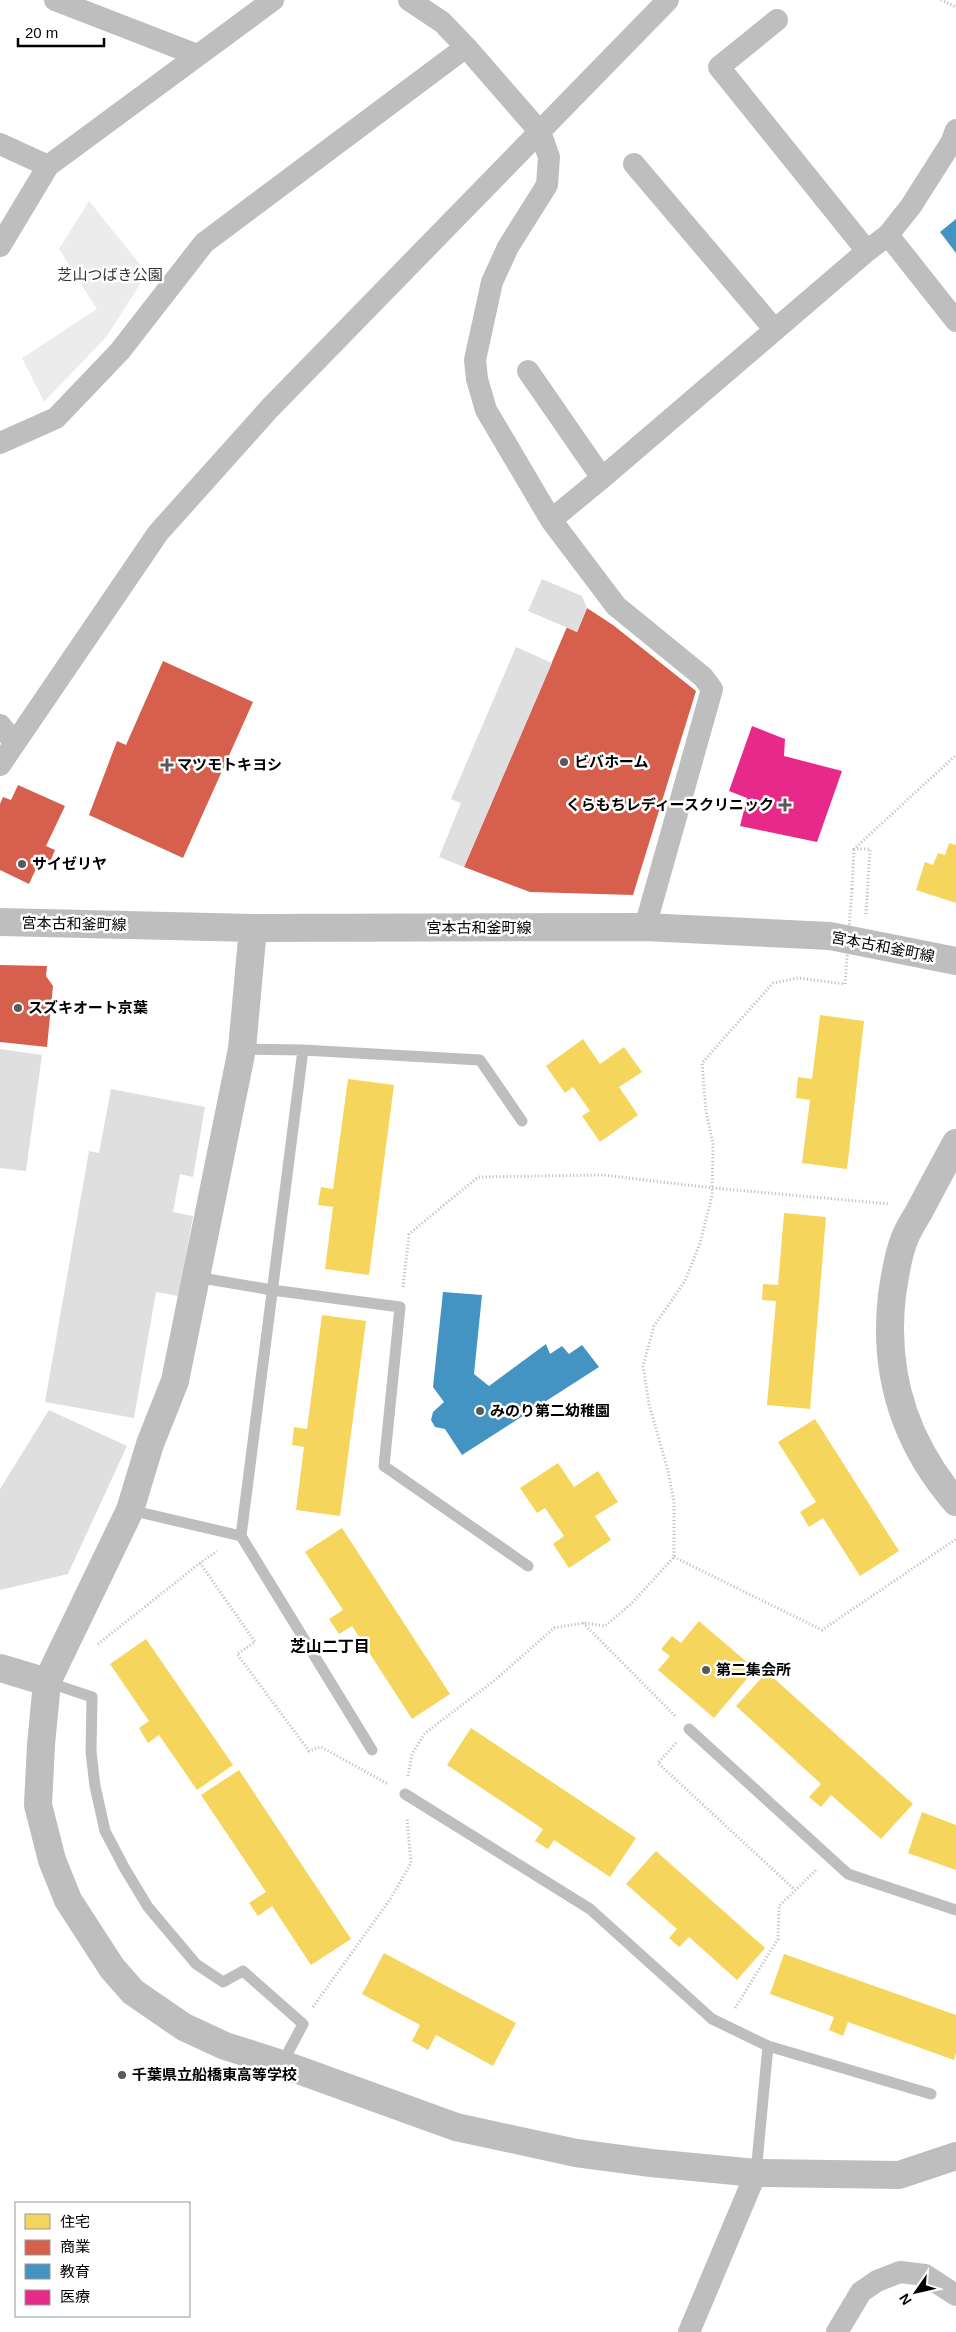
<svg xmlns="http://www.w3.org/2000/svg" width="956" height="2332" font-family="Helvetica,'Noto Sans JP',sans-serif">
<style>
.green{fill:#ececec}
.homes{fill:#f6d55c}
.shops{fill:#d6604d}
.schools{fill:#4393c3}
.health{fill:#e7298a}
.building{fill:#dfdfdf}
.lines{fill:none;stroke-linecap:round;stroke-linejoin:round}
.path{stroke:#b9b9b9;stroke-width:3;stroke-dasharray:1 2.5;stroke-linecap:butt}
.service{stroke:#bebebe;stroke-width:11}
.minor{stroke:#bebebe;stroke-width:22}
.tertiary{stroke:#bebebe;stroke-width:28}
.path-bridge{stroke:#b9b9b9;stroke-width:3;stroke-dasharray:1 2.5;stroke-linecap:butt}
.poi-dot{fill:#595959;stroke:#fff;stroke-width:2}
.labels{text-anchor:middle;stroke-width:5;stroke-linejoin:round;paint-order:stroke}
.park-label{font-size:15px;fill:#333;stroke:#fff}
.poi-label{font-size:15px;font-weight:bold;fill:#000;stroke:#fff;text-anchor:start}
.street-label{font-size:15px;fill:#000;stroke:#fff}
.neighbourhood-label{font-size:16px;font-weight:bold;fill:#000;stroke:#fff}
</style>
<rect width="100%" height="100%" fill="#fff"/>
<path class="green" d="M89,201L147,273L107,336L44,402L22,358L97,309L59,249Z"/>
<path class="homes" d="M949,843L956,845V903L916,890L925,862L933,865L938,853L945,855Z
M820,1015L864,1021L847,1169L802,1163L810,1100L796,1098L798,1077L812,1079Z
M583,1039L600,1064L624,1047L642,1072L619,1087L638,1115L600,1142L582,1116L590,1111L573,1087L565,1093L546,1066Z
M348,1079L394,1085L369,1275L325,1269L333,1207L318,1205L321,1187L333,1189Z
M784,1213L826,1217L810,1409L767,1405L776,1301L762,1300L763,1284L778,1285Z
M322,1315L366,1321L340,1516L296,1510L304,1447L292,1445L294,1427L307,1429Z
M815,1419L899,1551L860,1576L823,1518L809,1527L800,1512L816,1502L778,1442Z
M558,1463L574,1487L598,1471L618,1502L595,1516L611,1540L569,1568L553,1544L564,1536L545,1508L537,1513L520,1488Z
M342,1528L450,1694L412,1719L352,1626L339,1634L329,1619L343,1610L305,1552Z
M699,1621L755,1669L714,1718L658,1670L670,1656L661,1649L672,1636L681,1643Z
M146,1639L233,1765L197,1790L159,1735L148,1743L139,1728L149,1721L110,1664Z
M767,1672L913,1804L881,1839L831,1795L821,1807L809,1797L821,1784L736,1706Z
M471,1728L636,1838L610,1877L554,1840L548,1849L535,1841L543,1829L447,1765Z
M239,1770L351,1939L311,1965L272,1906L258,1916L249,1903L266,1892L201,1795Z
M922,1812L956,1825V1870L908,1853Z
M656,1851L765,1948L737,1980L689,1937L679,1947L669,1938L677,1929L626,1884Z
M384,1953L516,2023L493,2066L436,2035L428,2050L412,2041L420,2025L362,1994Z
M784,1954L956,2015V2053L954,2060L848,2022L843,2036L829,2030L834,2017L770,1994Z"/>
<path class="shops" d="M587,608L613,625L696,691L633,895L530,892L464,867L567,627L577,632Z
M163,661L253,702L183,858L89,815L117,741L126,745Z
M18,785L65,806L46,846L55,850L50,862L41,858L29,884L0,870V804L3,797L11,800Z
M0,965L47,966L46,976L53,986L47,1047L0,1042Z"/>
<path class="schools" d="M956,219V253L940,232Z
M443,1292L482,1295L474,1374L489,1386L546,1344L550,1354L562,1346L569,1354L582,1345L599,1367L462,1455L445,1429L435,1427L431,1420L433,1412L444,1402L433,1387Z"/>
<path class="health" d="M752,726L785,739L784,756L842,771L817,842L740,826L747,798L729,791Z"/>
<path class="building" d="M542,579L582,596L587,608L577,632L528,611Z
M516,647L552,663L464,867L439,857L461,803L451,799Z
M0,1049L42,1055L26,1171L0,1168Z
M111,1089L205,1107L193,1177L180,1174L173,1212L193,1216L179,1296L156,1292L134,1418L45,1402L89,1151L99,1153Z
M49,1410L127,1446L68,1574L0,1590V1489Z"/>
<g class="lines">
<path class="path" d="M941,0L956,7
M852,889L854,849
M866,914L870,849H854L956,755
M403,1287L409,1234L478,1177L603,1175L713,1188L890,1204
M674,1557L822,1630L956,1539
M200,1563L255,1642L237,1654L309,1751L321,1747L388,1784
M583,1623L676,1717
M98,1644L200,1563L217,1551
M676,1743L658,1763L795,1890
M408,1776L412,1754L425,1733L495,1680L554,1628L583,1623L605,1626L631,1604L674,1557V1502L668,1471L649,1404L643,1366L654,1326L685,1281L700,1243L712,1196L713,1144L706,1111L702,1063L773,983L798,978L845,984
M313,2007L391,1898L411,1863L407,1819
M735,2008L778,1939L779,1906L816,1870"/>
<path class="service" d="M242,1049L303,1050L480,1060L522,1121
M303,1050L241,1536L372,1750
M196,1277L272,1290L400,1307L384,1466L528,1566
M130,1510L241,1536
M47,1682L92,1697L91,1752L95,1786L105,1831L125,1869L148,1907L196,1964L223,1982L243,1971L303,2024L282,2064
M689,1729L848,1874L956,1910
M405,1794L590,1909L712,2019L768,2046L931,2094
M756,2173L768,2046"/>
<path class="minor" d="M55,0L197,55
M409,0L442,22L466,47L540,132L549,157L547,185L508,247L492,282L475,360L477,379L486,410L551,520L616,606L703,677L712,689L645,927
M777,20L719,67L867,251
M0,144L48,166
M634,164L775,330
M888,235L956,321
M0,246L48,166L273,0
M528,371L602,478
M0,443L56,418L120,351L204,243L466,47
M551,520L602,478L867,251L888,235L911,206L951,143L956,130
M0,725L15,743
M0,765L158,533L270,408L668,0
M689,2332L756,2173
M837,2332L861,2292L877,2281L900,2272L925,2275L956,2295"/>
<path class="tertiary" d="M0,922L253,928L645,927L830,936L956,961
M253,928L242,1049L175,1381L150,1444L130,1510L47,1682L41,1745L38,1805L52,1860L68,1900L112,1968L133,1992L184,2027L225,2046L282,2064L456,2127L576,2153L651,2163L756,2173L899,2175L956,2156
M956,1143C944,1165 932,1187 920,1210C915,1219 908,1229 904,1240C897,1258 895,1276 892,1295C883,1373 905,1443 956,1502
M0,1668L47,1682"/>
<path class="path-bridge" d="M845,984L852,889"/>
</g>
<g class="poi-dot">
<circle cx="564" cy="762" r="5"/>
<path d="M164.5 757.5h5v5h5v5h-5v5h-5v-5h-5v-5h5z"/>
<path d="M782.5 797.5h5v5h5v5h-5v5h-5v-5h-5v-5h5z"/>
<circle cx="22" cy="864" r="5"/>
<circle cx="18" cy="1008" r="5"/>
<circle cx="480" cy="1411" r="5"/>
<circle cx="706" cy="1670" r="5"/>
<circle cx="122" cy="2075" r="5"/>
</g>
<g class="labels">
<g class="park-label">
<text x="110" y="280">芝山つばき公園</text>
</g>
<g class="poi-label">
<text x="574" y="767">ビバホーム</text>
<text x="177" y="770">マツモトキヨシ</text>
<text x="774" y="810" text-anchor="end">くらもちレディースクリニック</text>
<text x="32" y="869">サイゼリヤ</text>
<text x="28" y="1013">スズキオート京葉</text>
<text x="490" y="1416">みのり第二幼稚園</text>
<text x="716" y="1675">第二集会所</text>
<text x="132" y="2080">千葉県立船橋東高等学校</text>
</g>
<g class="street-label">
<text transform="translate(74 924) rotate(1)" y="5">宮本古和釜町線</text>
<text x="479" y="933">宮本古和釜町線</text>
<text transform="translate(883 947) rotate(11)" y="5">宮本古和釜町線</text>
</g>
<g class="neighbourhood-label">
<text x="330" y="1652">芝山二丁目</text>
</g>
</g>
<rect x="15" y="2202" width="175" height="115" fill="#ffffff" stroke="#999999"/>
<rect x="25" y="2214" width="25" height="15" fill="#f6d55c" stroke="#999999"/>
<text x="60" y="2227" font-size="15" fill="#000000">住宅</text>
<rect x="25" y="2240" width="25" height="15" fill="#d6604d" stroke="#999999"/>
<text x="60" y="2252" font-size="15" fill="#000000">商業</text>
<rect x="25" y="2264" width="25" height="15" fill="#4393c3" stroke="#999999"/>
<text x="60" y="2277" font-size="15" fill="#000000">教育</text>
<rect x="25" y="2290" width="25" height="15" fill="#e7298a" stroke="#999999"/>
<text x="60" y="2302" font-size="15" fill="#000000">医療</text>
<g transform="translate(916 2292) rotate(236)" stroke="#ffffff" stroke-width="4" paint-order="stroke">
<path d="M0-4L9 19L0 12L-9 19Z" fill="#000000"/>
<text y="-8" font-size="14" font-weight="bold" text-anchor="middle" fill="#000000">N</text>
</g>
<path d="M18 38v8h86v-8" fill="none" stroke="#000000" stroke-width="2.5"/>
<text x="25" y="38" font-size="15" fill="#000000" stroke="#ffffff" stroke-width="4" paint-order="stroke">20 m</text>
</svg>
